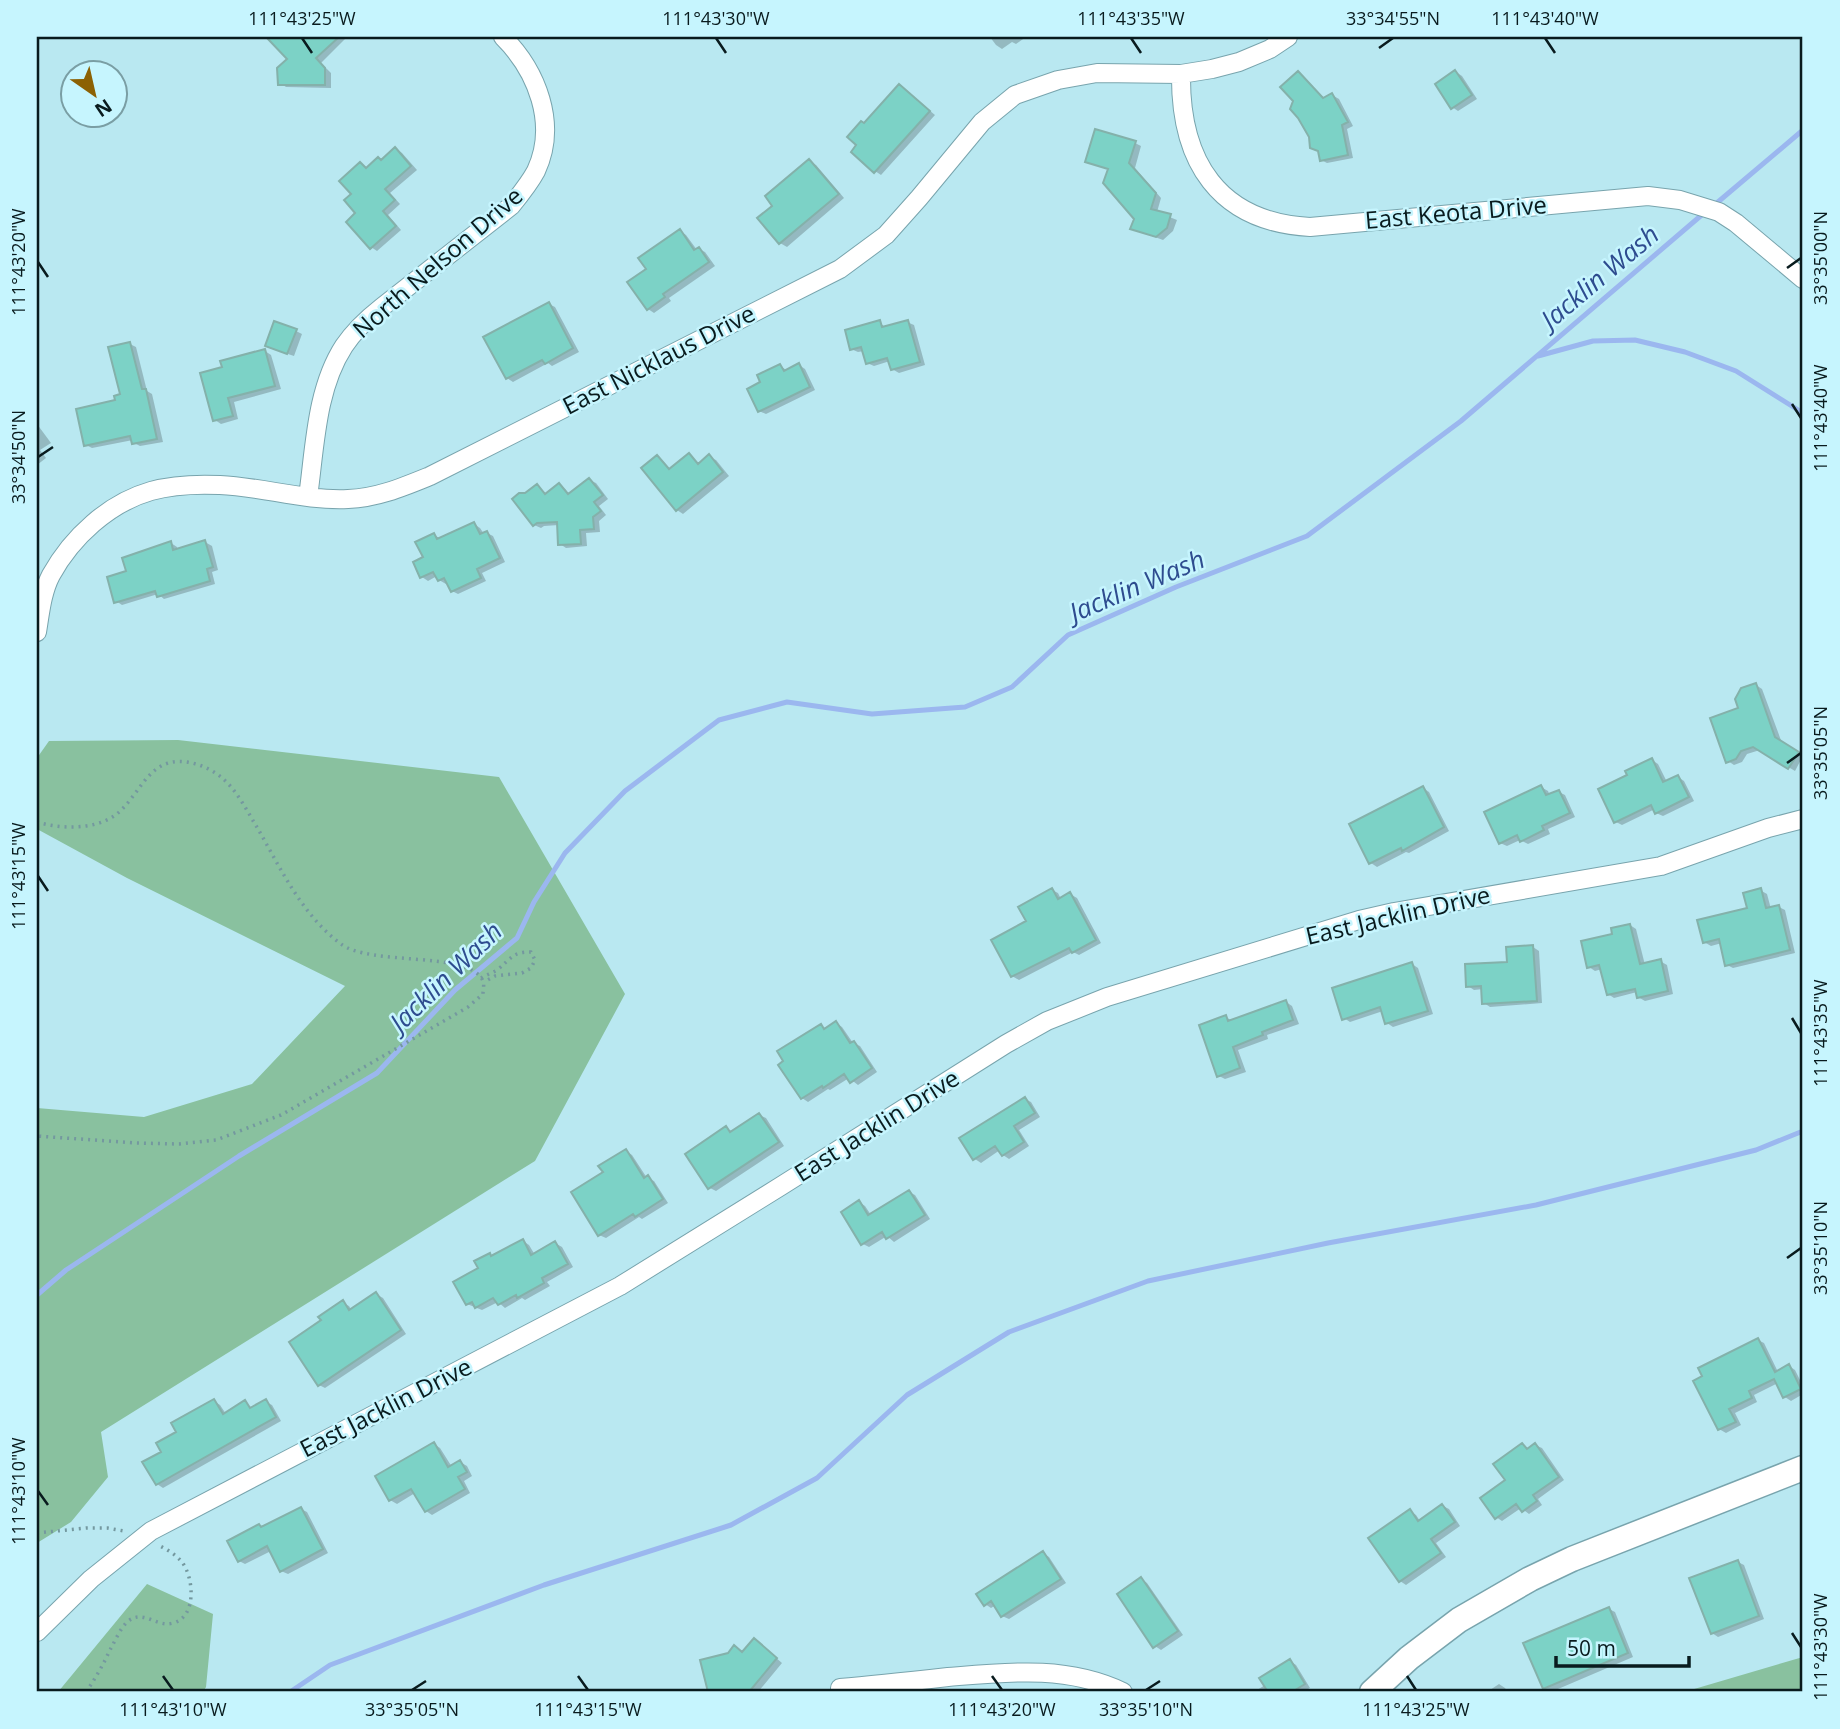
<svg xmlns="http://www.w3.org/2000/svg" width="1840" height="1729" font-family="'Open Sans',sans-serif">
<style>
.green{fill:#89c19f}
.shadow{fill:#0003}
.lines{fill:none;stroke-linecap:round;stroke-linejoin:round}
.stream{stroke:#9bb7ef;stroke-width:5}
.building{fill:#7cd2c6;stroke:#84b1aa;stroke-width:2}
.street-casing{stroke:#78a4ad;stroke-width:20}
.secondary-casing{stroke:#78a4ad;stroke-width:27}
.path{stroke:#74989f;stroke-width:3.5;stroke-dasharray:2 5;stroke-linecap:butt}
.street{stroke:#fff;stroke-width:18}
.secondary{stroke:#fff;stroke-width:24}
.ticks{fill:none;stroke:#091b1e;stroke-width:2.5}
.labels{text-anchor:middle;stroke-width:5;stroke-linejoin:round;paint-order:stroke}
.street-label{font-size:24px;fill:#091b1e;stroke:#c6f5fe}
.water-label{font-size:26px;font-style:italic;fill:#2e4c8f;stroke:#c6f5fe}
.neatline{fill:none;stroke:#091b1e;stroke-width:2.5}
.ticks-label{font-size:18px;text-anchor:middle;fill:#091b1e}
</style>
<rect width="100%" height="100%" fill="#b9e8f1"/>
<path class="green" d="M178,740L499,777L625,994L535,1161L101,1432L108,1477L71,1522L37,1543V1108L144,1117L252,1084L345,986L127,878L37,829V758L49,741Z
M147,1584L213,1614L206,1687L203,1692H58Z
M1803,1657V1692H1684Z"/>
<path class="shadow" d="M268,37H343L345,39L321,63L331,73V88L286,87L280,83L289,60Z
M990,37H1026L1016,44L1012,42L1002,49L996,45Z
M1456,72L1462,76L1477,99L1458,111L1452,107Z
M1298,73L1304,77L1325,99L1332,95L1339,99L1353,126L1347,129L1353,158L1327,163L1321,160L1318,151L1312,147L1310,137L1295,101Z
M900,86L935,115L881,175L875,171L865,125Z
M1135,143L1141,146L1135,168L1161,198L1157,212L1177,220L1173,231L1163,240L1133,229L1136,219L1109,170L1087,161Z
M396,149L402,153L417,170L390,193L400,204L388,215L401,230L377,251L371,247L358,213L353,195L361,164L368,168L382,161Z
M809,162L816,165L844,198L787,247L780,243Z
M680,231L686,235L697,250L699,249L705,252L715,266L669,298L671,301L654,313L648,309V269Z
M549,304L555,307L579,352L552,366L548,363L513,382L507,378Z
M879,322L886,328L907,322L914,325L925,365L899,373L892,369L890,361L874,366L867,363L864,351L858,352L851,349Z
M296,331L302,334L294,356L273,349Z
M130,344L136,347L147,391L152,394L163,442L140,446L134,443L133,440L92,448L86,445L122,396Z
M265,351L271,355L281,389L234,402L238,419L221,424L215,420L224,368Z
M799,365L805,369L815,390L766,414L759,411L763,383L780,366L788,371Z
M37,424L51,443L40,450L46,458L37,465Z
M689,455L700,464L709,457L716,460L729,476L683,514L677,510L657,457L663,461L671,470Z
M589,480L596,483L608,499L599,506L606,515L599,521L600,532L586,533L587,546L566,548L560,544L559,525L544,526L541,528L534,525L526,494L537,486L547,494L559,485L565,489L570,495Z
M474,524L480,528L484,534L487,533L493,536L505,562L482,573L486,581L458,594L452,591L448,583L446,584L439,580L437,576L428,581L422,577L425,558L434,535L441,539Z
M205,542L212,546L218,570L212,572L215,584L164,599L158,594L122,605L116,601L128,573L171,543L177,547L178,550Z
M1756,685L1762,689L1782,743L1803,756L1795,771L1760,750L1747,754L1742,762L1734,765L1728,761Z
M1652,760L1658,764L1667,782L1678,777L1684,781L1694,801L1663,816L1656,813L1655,809L1622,825L1616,822L1629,776Z
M1541,787L1548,791L1550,796L1559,792L1565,795L1575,817L1548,829L1550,834L1528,844L1520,840L1507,846L1500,843Z
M1423,788L1429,792L1449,831L1409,853L1406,852L1377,867L1371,863Z
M1052,890L1058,893L1061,899L1070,894L1077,898L1101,943L1079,955L1073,952L1019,980L1012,976L1028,921Z
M1760,890L1767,894L1771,909L1779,907L1785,910L1795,953L1733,968L1727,965L1722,943L1711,946L1704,942L1749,909Z
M1630,925L1636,929L1645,965L1660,961L1667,965L1673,994L1645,1001L1638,997L1637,992L1614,998L1608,994L1602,969L1595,971L1589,967Z
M1533,947L1539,951L1542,1003L1490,1007L1484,1003L1483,989L1474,990L1468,986L1509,963Z
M1412,964L1418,968L1433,1014L1393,1027L1387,1023L1383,1011L1350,1022L1344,1018Z
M1286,1002L1292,1006L1299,1024L1267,1035L1268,1039L1238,1050L1246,1072L1225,1079L1219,1076L1225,1017L1233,1021Z
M836,1023L842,1027L853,1043L860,1046L877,1072L858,1085L849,1078L830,1090L828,1089L808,1102L802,1098L821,1026L826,1029Z
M1025,1099L1031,1102L1040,1117L1019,1130L1029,1146L1009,1159L1003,1155L1000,1150L981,1163L975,1159Z
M759,1115L766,1118L784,1146L716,1191L710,1188L726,1128L733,1132Z
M626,1151L632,1155L647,1178L654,1181L668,1203L642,1219L639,1217L606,1238L599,1235L605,1173Z
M909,1192L915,1195L930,1219L894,1242L887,1236L869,1247L863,1244L859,1202L865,1206L871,1215Z
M523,1241L529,1245L535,1255L555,1243L562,1247L573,1267L547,1282L550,1286L525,1300L522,1298L505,1308L498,1302L482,1310L467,1304L480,1269L490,1255L493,1257Z
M376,1294L383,1298L406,1334L325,1388L319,1385L323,1321L343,1303L349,1306L352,1311Z
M1758,1340L1764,1343L1778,1372L1789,1366L1795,1370L1803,1386V1394L1791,1401L1785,1397L1778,1383L1754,1395L1757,1402L1735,1413L1741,1425L1726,1433L1719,1429Z
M214,1401L220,1405L226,1414L245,1402L253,1409L266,1402L272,1405L281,1421L163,1488L157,1484L163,1452L178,1433Z
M434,1444L440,1448L452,1467L460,1462L467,1466L472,1476L464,1481L470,1493L432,1515L426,1511L415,1493L397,1504L390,1500Z
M1522,1445L1529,1449L1535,1445L1542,1448L1564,1480L1538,1499L1542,1505L1529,1514L1521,1508L1502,1521L1496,1517L1507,1481Z
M1443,1506L1449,1509L1460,1526L1436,1543L1446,1557L1406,1585L1400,1581L1410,1511L1416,1515L1420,1521Z
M301,1509L307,1512L328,1553L288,1574L281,1571L271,1551L245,1564L239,1561L259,1526L264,1528Z
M1043,1553L1049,1557L1066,1583L1009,1619L1002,1616L996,1605L991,1608L985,1604Z
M1738,1562L1744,1565L1764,1619L1718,1637L1712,1633Z
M1141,1579L1147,1583L1183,1635L1161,1650L1155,1646Z
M1609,1609L1615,1612L1633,1657L1551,1692L1544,1688Z
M760,1644L782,1663L758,1692H710L702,1661L743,1654Z
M1290,1661L1296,1665L1310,1688L1303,1692H1254L1265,1685Z
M1499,1684L1505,1688L1508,1692H1487Z"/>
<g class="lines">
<path class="stream" d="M1712,207L1803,130
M1538,356L1593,341L1635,340L1685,352L1736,371L1803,413
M37,1295L66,1270L239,1156L377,1073L455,990L517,938L534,902L565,853L625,791L719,720L787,702L872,714L965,707L1012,687L1068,635L1176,587L1307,536L1461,421L1704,213
M290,1692L330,1665L544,1585L731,1525L817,1478L907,1395L1009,1332L1148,1281L1328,1243L1536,1205L1756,1150L1803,1131"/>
</g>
<path class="building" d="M266,37H339L316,58L325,68V85H278L277,68L287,59Z
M1455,70L1472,95L1451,109L1435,84Z
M1298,71L1323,98L1332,93L1348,122L1342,125L1348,155L1320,161L1318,151L1310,148L1309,137L1298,118L1290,109L1293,101L1280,87Z
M899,84L930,111L874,173L851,152L856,145L847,137L861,121L864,123Z
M1095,129L1136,141L1129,163L1156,193L1151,209L1171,214L1167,228L1156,237L1130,229L1134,219L1103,183L1108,169L1085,162Z
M395,147L411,166L385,189L395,200L383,211L396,226L370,249L346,222L355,213L344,200L351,194L339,181L360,162L366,168L378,157L381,160Z
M809,159L839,194L779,244L757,218L772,206L765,196Z
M680,229L694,250L699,247L709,262L663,294L665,297L647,310L627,282L646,269L638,258Z
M549,302L573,348L545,364L542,360L506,379L483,337Z
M880,320L882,327L908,320L920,362L891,370L887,358L866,364L861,347L850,350L845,330Z
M274,321L297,329L287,354L265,346Z
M130,342L142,389H146L157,439L132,444L130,436L84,446L76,409L115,400L114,396L120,394L108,347Z
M265,349L275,386L228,398L233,416L213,421L200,373L222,367L220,361Z
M799,363L810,387L758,412L747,389L760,382L757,375L780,364L784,371Z
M689,453L698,464L709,454L723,472L676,511L641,468L657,455L669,469Z
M589,478L603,495L594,502L601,511L593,517L594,529L580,530L581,544L558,545L557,522L537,523L533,526L512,499L519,493H525L537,484L545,494L559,483L568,494Z
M474,522L480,534L487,531L500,558L477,569L481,578L451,592L444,578L438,581L433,572L420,578L413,562L423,557L415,542L434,533L437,539Z
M205,540L213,567L207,569L210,581L157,597L155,591L114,603L107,577L126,571L122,558L171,541L173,550Z
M1756,683L1775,737L1799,752L1788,769L1753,747L1741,751L1736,759L1726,763L1710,718L1738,708L1735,699L1741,688Z
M1652,758L1663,782L1678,775L1689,797L1655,814L1651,805L1614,823L1598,789L1627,775L1625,771Z
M1541,785L1546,795L1559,790L1570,813L1542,826L1544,830L1520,842L1517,835L1499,844L1484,812Z
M1423,786L1444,827L1402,851L1401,848L1369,864L1349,824Z
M1052,888L1058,899L1070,892L1096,940L1072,953L1069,948L1011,977L991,940L1026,921L1018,907Z
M1761,888L1766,908L1779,905L1790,950L1725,966L1719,939L1703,943L1697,920L1747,908L1743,893Z
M1630,924L1640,964L1661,959L1668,991L1637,998L1635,989L1607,995L1599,965L1587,968L1581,941L1612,934L1611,928Z
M1533,945L1537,1001L1482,1004L1481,986L1466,987L1465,964L1507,962L1506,947Z
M1412,962L1428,1011L1385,1024L1380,1007L1342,1020L1332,988Z
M1286,1000L1293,1020L1262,1032L1263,1035L1233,1047L1240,1068L1217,1077L1199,1025L1226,1015L1228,1021Z
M836,1021L850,1043L854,1041L872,1068L850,1083L844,1074L823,1088L822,1086L801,1099L778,1065L783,1061L777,1051L821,1024L824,1029Z
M1025,1097L1035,1113L1014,1126L1024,1142L1002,1156L995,1146L973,1160L959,1138Z
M759,1113L779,1142L708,1189L685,1154L726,1126L730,1132Z
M626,1149L644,1178L648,1175L663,1199L635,1217L633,1214L598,1236L571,1192L603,1172L598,1166Z
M909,1190L925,1215L886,1239L882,1232L861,1245L841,1212L859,1200L868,1215Z
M523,1239L531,1255L555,1241L568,1264L542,1278L544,1283L517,1298L516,1295L498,1305L493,1298L475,1308L472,1302L466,1305L453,1282L478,1268L474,1261L490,1253L491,1256Z
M376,1292L401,1330L318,1386L289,1342L321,1320L318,1317L343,1300L349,1310Z
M1758,1338L1775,1372L1789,1364L1801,1389L1783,1398L1774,1379L1749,1391L1752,1398L1729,1409L1736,1422L1718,1430L1693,1381L1702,1376L1698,1368Z
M214,1399L223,1414L245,1400L250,1408L266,1399L276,1417L156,1485L142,1462L161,1452L156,1443L176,1432L171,1423Z
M434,1442L448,1467L460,1460L467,1472L458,1477L465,1489L425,1512L411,1489L389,1501L375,1476Z
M1522,1443L1527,1449L1535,1443L1559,1477L1533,1495L1537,1501L1522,1512L1516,1504L1495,1519L1480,1498L1505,1480L1493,1464Z
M1442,1504L1455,1522L1431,1539L1441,1553L1399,1582L1368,1538L1410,1509L1418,1521Z
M301,1507L323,1549L280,1572L267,1546L238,1562L227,1541L259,1524L261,1527Z
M1043,1551L1061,1579L1001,1617L991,1601L984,1606L976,1594Z
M1738,1560L1759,1616L1711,1634L1689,1578Z
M1141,1577L1178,1631L1153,1648L1117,1594Z
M1609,1607L1628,1653L1543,1689L1523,1643Z
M754,1638L777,1658L749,1692H708L700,1660L728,1653L734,1645L742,1652Z
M1290,1659L1305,1684L1292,1692H1268L1259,1678Z"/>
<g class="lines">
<g class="street-casing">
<path id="street" d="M1181,74C1180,161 1218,222 1310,227L1648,196L1680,200L1719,212L1736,223L1803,279
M308,497C315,447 316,389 344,346C354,331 368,318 382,307L511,206C520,195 529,184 536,171C558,124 537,71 503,37
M37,632C40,614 42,592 51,575C72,537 109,503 151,491C172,485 198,484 220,485C263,487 305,501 348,499C377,498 403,487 430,476L840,269L886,235L919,198L982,122L1015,95L1058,80L1097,73L1181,74L1212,69L1239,62L1270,49L1288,37
M37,1632L91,1579L151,1531L620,1286L781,1186L1006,1044L1047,1021L1107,997L1359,920L1394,912L1661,866L1768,828L1803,819
M840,1688C876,1685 912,1681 948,1677C1008,1672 1067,1665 1123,1692"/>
</g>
<g class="secondary-casing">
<path id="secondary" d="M1372,1692L1409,1658L1459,1620L1530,1579L1572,1559L1803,1468"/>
</g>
<path class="path" d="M37,822C60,829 93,830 114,816C140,798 147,756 187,762C199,764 211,769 221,777C237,790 247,811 258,829C281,869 302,915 341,944C370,966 466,951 482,979C485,984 483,989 483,994L468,1007L281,1115L216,1140L179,1144L136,1143L37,1136
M481,978C486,975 492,973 497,970C510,960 513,951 531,952L535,960L531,968L522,973L495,976L484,982
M37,1533L86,1528H107L124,1531
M86,1692C95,1679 103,1665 110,1650C115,1641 120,1629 127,1622C143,1608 156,1628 173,1623C197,1617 194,1578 182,1562C176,1555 168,1550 160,1546"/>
<use href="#street" class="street"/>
<use href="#secondary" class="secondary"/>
</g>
<path class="ticks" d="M302,38L312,53M716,38L726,53M1131,38L1141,53M1545,38L1555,53M1379,48L1393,38M38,262L48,277M1787,268L1801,258M1792,404L1801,418M38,457L53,447M1787,763L1801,753M38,876L48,891M1792,1018L1801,1033M1787,1258L1801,1248M38,1491L48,1505M1792,1633L1801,1647M163,1676L173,1690M578,1676L588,1690M992,1676L1002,1690M1407,1676L1416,1690M412,1690L426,1681M1146,1690L1160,1681"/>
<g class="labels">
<g class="street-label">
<text transform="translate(1456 213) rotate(-5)" y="8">East Keota Drive</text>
<text transform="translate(438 263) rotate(-41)" y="8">North Nelson Drive</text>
<text transform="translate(659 360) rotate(-27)" y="8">East Nicklaus Drive</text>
<text transform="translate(1398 916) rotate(-13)" y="8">East Jacklin Drive</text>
<text transform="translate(877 1126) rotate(-32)" y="8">East Jacklin Drive</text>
<text transform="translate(386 1408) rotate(-27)" y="8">East Jacklin Drive</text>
</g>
<g class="water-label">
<text transform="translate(1600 277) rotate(-40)" y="9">Jacklin Wash</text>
<text transform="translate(1137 586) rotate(-23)" y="9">Jacklin Wash</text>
<text transform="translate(446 977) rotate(-44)" y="9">Jacklin Wash</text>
</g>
</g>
<rect width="1840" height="1729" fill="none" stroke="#c6f5fe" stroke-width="77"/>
<g transform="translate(94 94) rotate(146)"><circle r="33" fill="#c6f5fe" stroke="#7a9ea4" stroke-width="2"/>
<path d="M0-5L12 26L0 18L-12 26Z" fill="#8c6104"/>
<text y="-10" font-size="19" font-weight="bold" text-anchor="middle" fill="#091b1e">N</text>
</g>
<path d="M1556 1656v10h133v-10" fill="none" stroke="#091b1e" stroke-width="3.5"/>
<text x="1567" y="1656" font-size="21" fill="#091b1e" stroke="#c6f5fe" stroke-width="5" paint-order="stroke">50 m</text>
<rect x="38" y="38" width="1763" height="1652" class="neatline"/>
<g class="ticks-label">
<text x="302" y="25">111°43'25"W</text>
<text x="716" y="25">111°43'30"W</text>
<text x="1131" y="25">111°43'35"W</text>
<text x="1393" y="25">33°34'55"N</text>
<text x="1545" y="25">111°43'40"W</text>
<text transform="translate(1821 258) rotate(-90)" y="6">33°35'00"N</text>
<text transform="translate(19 262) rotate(-90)" y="6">111°43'20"W</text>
<text transform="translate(1821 418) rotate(-90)" y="6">111°43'40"W</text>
<text transform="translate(19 457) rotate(-90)" y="6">33°34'50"N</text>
<text transform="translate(1821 753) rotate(-90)" y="6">33°35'05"N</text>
<text transform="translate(19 876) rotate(-90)" y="6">111°43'15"W</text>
<text transform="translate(1821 1033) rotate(-90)" y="6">111°43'35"W</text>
<text transform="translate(1821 1248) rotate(-90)" y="6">33°35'10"N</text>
<text transform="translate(19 1491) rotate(-90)" y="6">111°43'10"W</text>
<text transform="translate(1821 1647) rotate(-90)" y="6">111°43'30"W</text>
<text x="173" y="1716">111°43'10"W</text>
<text x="412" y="1716">33°35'05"N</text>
<text x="588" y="1716">111°43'15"W</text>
<text x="1002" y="1716">111°43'20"W</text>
<text x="1146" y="1716">33°35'10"N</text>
<text x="1416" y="1716">111°43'25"W</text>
</g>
</svg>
